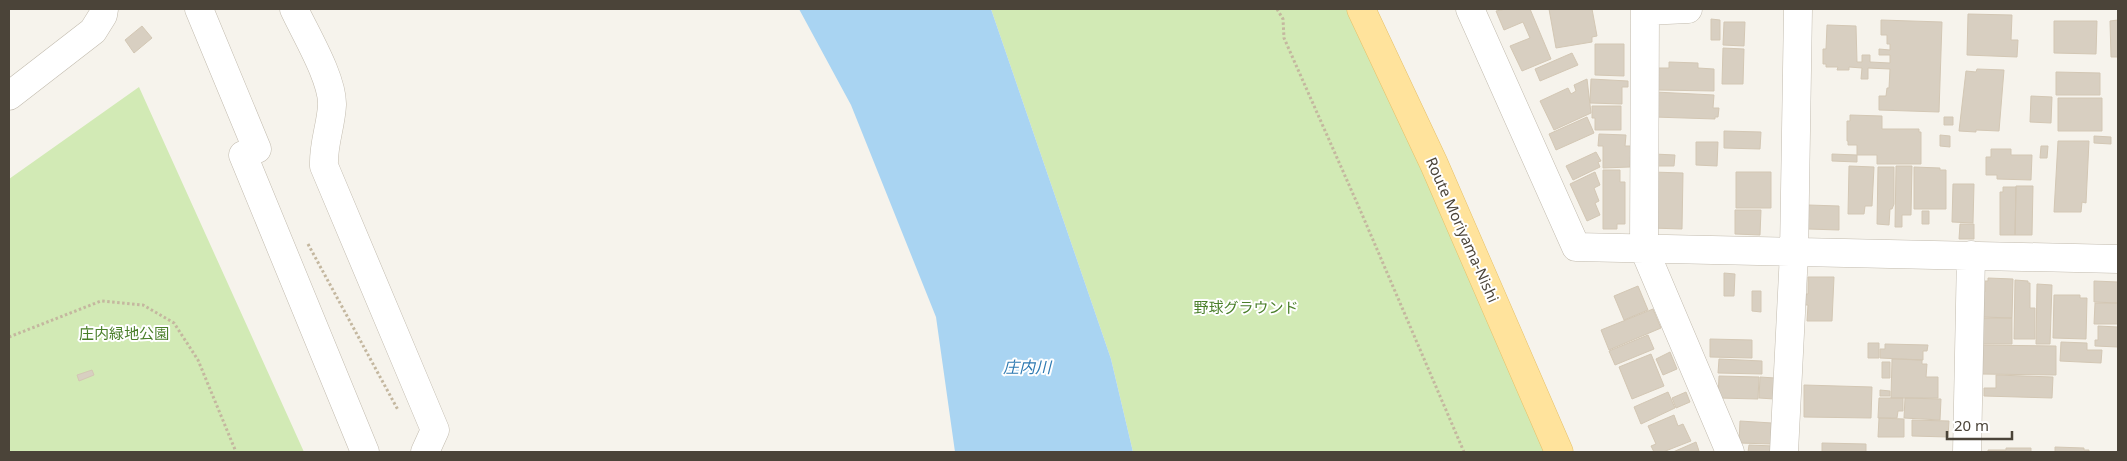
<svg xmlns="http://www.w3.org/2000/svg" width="2127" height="461" font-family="'Noto Sans','Noto Sans JP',sans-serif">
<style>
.green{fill:#d2eab5}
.water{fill:#a9d4f2}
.building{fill:#d8cfc1;stroke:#d3c7b4}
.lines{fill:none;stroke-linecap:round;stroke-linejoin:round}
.minor-casing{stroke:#c2bbae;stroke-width:29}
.major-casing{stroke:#e6c16a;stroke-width:29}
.path{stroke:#c4b79f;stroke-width:3;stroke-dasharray:2.5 2.5;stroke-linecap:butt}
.minor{stroke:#fff;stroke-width:28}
.major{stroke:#ffe39c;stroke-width:28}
.labels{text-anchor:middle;stroke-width:4;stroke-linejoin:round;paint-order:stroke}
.street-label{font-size:15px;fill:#4b4439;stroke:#fff}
.park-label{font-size:15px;fill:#4a7f2a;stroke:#fff}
.water-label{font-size:16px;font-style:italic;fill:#2e7ab2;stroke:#fff}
</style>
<rect width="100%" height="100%" fill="#f6f3ec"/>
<path class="green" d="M991,9H1361L1558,452H1133L1111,359Z
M139,87L304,452H9V179Z"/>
<path class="water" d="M799,9H991L1111,359L1133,452H955L936,317L851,105Z"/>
<path class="building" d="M1530,9L1551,59L1522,71L1510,46L1530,38L1523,22L1504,30L1496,11L1506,9Z
M1549,9H1592L1597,36L1592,37V42L1556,48Z
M1968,14L2012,15L2011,40H2018L2017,57L1967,55Z
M1711,19L1720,20V40H1711Z
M1881,20L1942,22L1939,112L1879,110V96H1886L1887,88H1889L1890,69L1868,68V79H1861L1862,68L1849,67V70H1837L1838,67H1826V64H1823V49H1826L1827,25L1856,26L1857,62H1862V55H1870V62L1890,63V55H1879V49L1890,50V44H1887V35H1881Z
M2118,20V57H2111L2110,21Z
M2054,21H2097L2096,54L2054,53Z
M1724,22H1745L1744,46L1723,45Z
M142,26L152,38L134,53L125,40Z
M1595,44H1624V76L1595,75Z
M1723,48L1744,49L1743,84H1722Z
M1572,53L1578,65L1540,81L1535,69Z
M1669,62L1698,63V68L1714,69V91L1658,90V68H1669Z
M1977,69L2004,70L1999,131L1976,130V132L1959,131L1966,71L1976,72Z
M2056,72L2100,73V95H2056Z
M1587,79L1591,113L1554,130L1540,101L1568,88L1571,94L1576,91L1574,85Z
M1591,79L1628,81V87H1622V104L1590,103Z
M1655,92L1714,95L1713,108H1719L1718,117H1715V119L1654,117Z
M2031,96L2052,97L2051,123L2030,122Z
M2058,98H2102V131H2058Z
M1592,106H1621V130H1595V118H1592Z
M1850,115L1882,116V129H1919V132H1921V164H1877V155H1857V145H1848V141H1847V121H1850Z
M1587,117L1594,133L1556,150L1549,134Z
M1944,117H1953V125H1944Z
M1724,131L1761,132L1760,149L1724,148Z
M1599,134L1626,135L1625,146H1631L1630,167L1603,168V146H1598Z
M1940,135L1950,136V147L1940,146Z
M2094,136L2111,137V144L2094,143Z
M2058,141H2089L2086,203L2082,202L2081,212H2054Z
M1696,142H1718L1717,166L1696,165Z
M2041,146H2048L2047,158H2040Z
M1991,149H2011V155H2032L2031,180L1997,179V175H1986V157H1991Z
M1596,152L1601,161L1598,162L1600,167L1573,180L1566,166Z
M1654,154L1675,155L1674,166H1653Z
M1832,154L1857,155V162L1832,161Z
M1849,166L1874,167L1872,206H1865L1864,214H1848Z
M1896,166H1912L1911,215H1902V227H1895Z
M1878,167H1894V204L1892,209H1890L1889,225L1877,224Z
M1914,167L1940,168V170H1946V209H1914Z
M1603,170H1620V182H1625V224H1617V229H1603Z
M1595,172L1600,185L1594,188L1599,201L1595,203L1600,215L1587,221L1570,184Z
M1652,172L1683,173L1682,229L1651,228Z
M1736,172H1771V208H1736Z
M1953,184H1974L1973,223L1952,222Z
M2016,186H2033L2032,235H2015Z
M2003,187H2016L2015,235H2000V192H2003Z
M1808,205L1839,206V230L1808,229Z
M1735,210H1761L1760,235L1735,234Z
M1922,211H1929V224H1922Z
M1960,224H1974V239H1959Z
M1724,273L1735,274L1734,296H1724Z
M1808,277H1834L1832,321H1807L1808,305H1805V294H1808Z
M1988,278L2013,279L2012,318L1982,317V292H1985V281H1988Z
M2015,280L2028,281V283H2030V308H2035V339H2014Z
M2094,281L2118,282V303L2094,302Z
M2037,284L2052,285L2050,344H2036Z
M1638,286L1648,310L1624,320L1614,296Z
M1752,291H1761V312L1752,311Z
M2054,295H2080V298H2087L2086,339L2053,338Z
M2095,303H2118V324H2094Z
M1653,309L1661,328L1609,350L1601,330Z
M1981,318H2012V344H1981Z
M2098,326L2118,327V347L2095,346V340H2098Z
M1648,335L1654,349L1615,365L1609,351Z
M1710,339L1752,340V358L1710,357Z
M2061,342L2087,343V350H2102L2101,363L2060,361Z
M1868,343H1879V358H1868Z
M1885,344L1928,345L1927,351H1923V360L1880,358V349H1885Z
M1981,345L2056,346V375L1980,374Z
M1670,352L1677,369L1663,375L1656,359Z
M1651,354L1664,386L1632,399L1619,367Z
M1719,359L1762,361V374L1718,373Z
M1892,359L1922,360V364H1927L1926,377H1938V398H1891Z
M1882,362H1890V378H1882Z
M92,370L94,375L79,381L77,375Z
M1996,375L2053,377L2052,398L1984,396V388H1996Z
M1719,376L1759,377L1758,399L1718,398Z
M1760,377L1775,378L1774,399L1759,398Z
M1804,385L1872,387L1871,418L1804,417Z
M1880,390L1890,391V396H1880Z
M1668,392L1675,408L1641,424L1634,407Z
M1686,392L1690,402L1676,408L1672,398Z
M1879,398H1903V411H1898L1897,418H1878Z
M1905,398L1941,399L1940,420L1904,418Z
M1674,415L1678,426L1683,424L1691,441L1663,452H1654L1651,446L1656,444L1648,426Z
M1879,418L1904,419V437H1878Z
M1912,420L1949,421L1948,437L1912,436Z
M1740,421L1772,423L1771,444L1739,443Z
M1696,442L1699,451L1673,452Z
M1822,443L1866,444V452H1822Z
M1749,445L1774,446L1773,452H1748Z
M2055,447L2084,448V450H2089V452H2055Z
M2006,448H2031V452H1988V450H2006Z"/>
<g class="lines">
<g class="minor-casing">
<path id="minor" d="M199,9L257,149L243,155L365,452
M294,9C305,33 333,79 332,105C331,126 323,144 324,166L435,430L425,452
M1470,9L1576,247L2118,259
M1645,9L1644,249L1730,452
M1645,11L1688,9
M9,96L93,31L103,15L104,9
M1784,452L1794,253L1798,9
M1967,452L1971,255"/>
</g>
<g class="major-casing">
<path id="major" d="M1361,9L1434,164L1559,452"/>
</g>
<path class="path" d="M1277,9L1283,19L1284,38L1361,212L1464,452
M308,244L398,410
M9,337L101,301L143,305L174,323L198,360L236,452"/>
<use href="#minor" class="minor"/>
<use href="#major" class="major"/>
</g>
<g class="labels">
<g class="street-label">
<text transform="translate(1462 230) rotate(66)" y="5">Route Moriyama-Nishi</text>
</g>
<g class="park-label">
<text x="1246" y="313">野球グラウンド</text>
<text x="124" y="339">庄内緑地公園</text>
</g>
<g class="water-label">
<text x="1027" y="373">庄内川</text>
</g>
</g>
<rect width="2127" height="461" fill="none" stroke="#4b4439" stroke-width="20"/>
<path d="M1947 431v8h65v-8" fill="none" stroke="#4b4439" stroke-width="2.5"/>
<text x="1954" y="431" font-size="15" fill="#4b4439" stroke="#ffffff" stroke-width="4" paint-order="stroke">20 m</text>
</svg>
